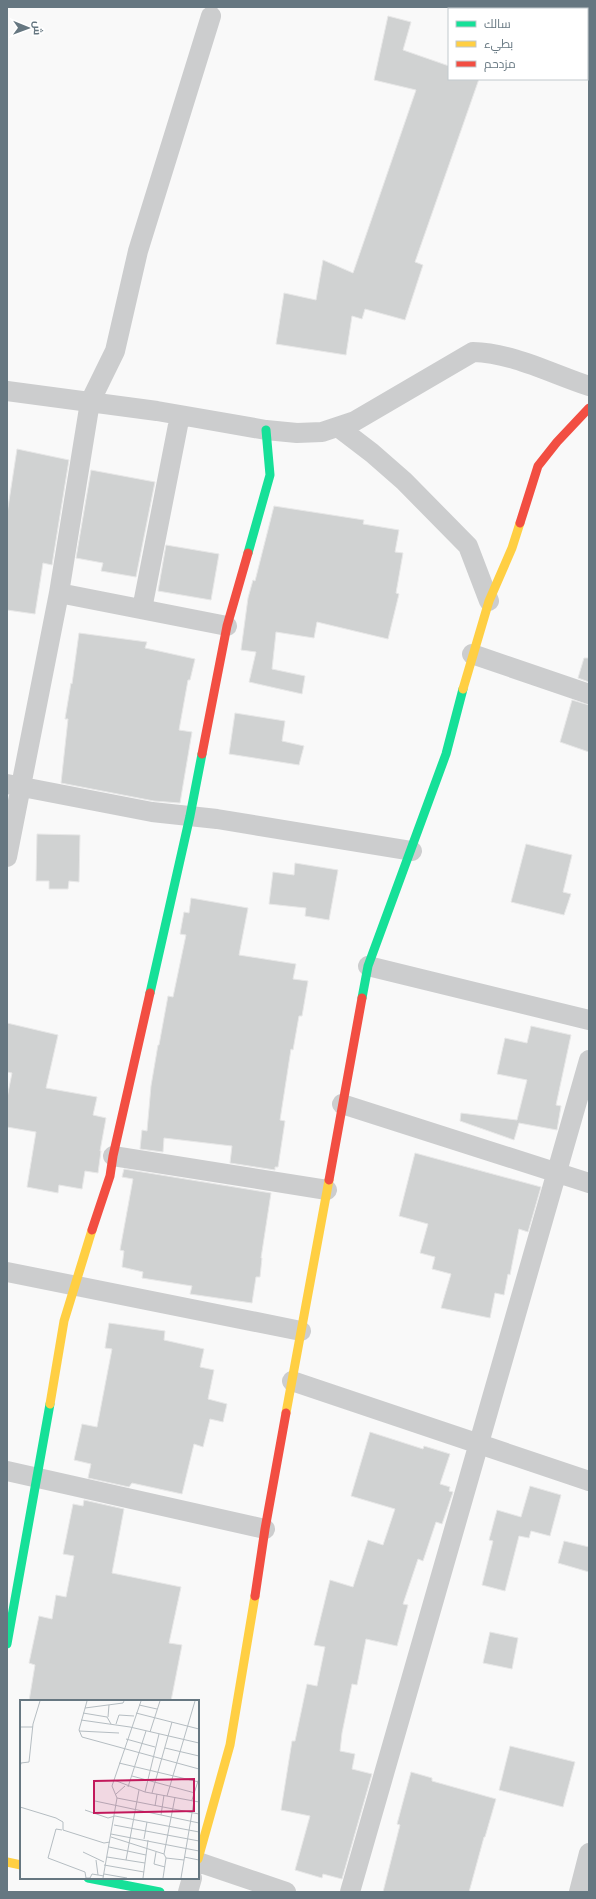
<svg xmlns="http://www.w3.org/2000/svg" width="596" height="1899" font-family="'Source Sans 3',Cairo,sans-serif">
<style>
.building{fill:#d0d2d2;stroke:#e8e8e8}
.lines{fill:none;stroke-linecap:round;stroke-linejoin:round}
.street{stroke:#cccdce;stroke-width:20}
.fast{stroke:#16e098;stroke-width:9}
.slow{stroke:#ffcf43;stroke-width:9}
.jam{stroke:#f24e42;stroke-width:9}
.inset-road{fill:none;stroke:#b5bdc2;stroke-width:1}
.view{fill:#c2185b;fill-opacity:0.15;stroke:#c2185b;stroke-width:2}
.inset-edge{fill:none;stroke:#667781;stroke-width:2}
</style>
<rect width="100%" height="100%" fill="#f9f9f9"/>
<path class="building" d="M388,16L411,22L403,50L449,66V79H479L415,262L423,265L405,320L365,309L362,319L352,316L346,355L276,344L284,293L316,300L323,260L353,273L416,90L374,80Z
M17,449L69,460L52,565L43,563L35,614L7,610V514Z
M91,470L155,482L136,577L101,571L103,563L76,558Z
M274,506L364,520L363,524L399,530L395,552L403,553L396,593L399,594L388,639L317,622L314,638L276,632L272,669L305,676L302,694L249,682L256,652L241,650L248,598L253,580L255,581Z
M166,545L219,554L211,600L158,591Z
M79,633L147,642L145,648L195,659L190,680H188L179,730L192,732L180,803L154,801L61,783L68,719H65L71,683L72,684Z
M584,658H589V682L578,678Z
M572,700L589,705V752L560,742Z
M235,713L285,721L282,741L304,746L299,765L229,754Z
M37,834L80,835L79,882L69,881L68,889H49V881H36Z
M526,844L572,855L563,892L571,894L564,915L511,902Z
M295,863L338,870L329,920L305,916L306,908L269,904L273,872L294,875Z
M191,898L248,908L239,955L296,964L293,979L308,981L302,1016H299L293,1050L291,1049L280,1120L285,1121L278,1167H275V1170L230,1163L232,1146L164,1138L163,1152L140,1149L142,1130L147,1131L151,1086L158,1045H159L168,996L173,997L186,935L180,934L184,912L189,913Z
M7,1023L58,1035L46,1088L97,1097L93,1115L106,1118L100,1151H101L98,1173L85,1171L82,1189L59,1185L58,1193L27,1187L36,1132L7,1127V1098L12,1073L7,1072Z
M531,1026L571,1035L556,1105L561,1106L557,1130L519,1123L514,1140L460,1121L461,1113L517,1120L527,1080L497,1074L505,1038L527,1043Z
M415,1153L541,1187L528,1232L519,1229L510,1275L508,1274L504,1295L495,1293L490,1318L441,1308L451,1274L432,1269L435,1257L420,1253L428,1224L399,1216Z
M124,1169L271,1193L261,1258H262L260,1277H256L252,1303L190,1294L192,1286L142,1278L143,1272L122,1267L124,1251L120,1250L133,1179L122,1177Z
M109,1323L165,1331L164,1340L204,1349L200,1367L214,1370L208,1399L227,1404L223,1422L210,1419L203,1447L194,1444L182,1494L132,1483L129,1487L88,1478L91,1464L74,1460L82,1424L97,1427L112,1349L105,1348Z
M370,1432L423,1449L424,1446L450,1454L440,1484L450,1487L449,1491L453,1492L442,1524L436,1522L423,1561L418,1559L403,1604L408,1605L397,1646L366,1639L357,1685L352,1684L342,1733L340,1751L355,1754L352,1769L372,1774L342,1879L323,1874L322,1878L295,1870L310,1816L281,1810L292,1741H295L307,1684L317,1686L325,1647L314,1645L330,1580L353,1587L368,1540L383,1545L395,1509L351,1496Z
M530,1486L561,1495L550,1536L531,1531L529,1538L519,1536L505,1591L482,1585L493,1541L489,1540L497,1510L521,1517Z
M84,1500L124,1509L112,1573L181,1587L169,1643L182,1645L171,1701H29L35,1665L29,1663L39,1616L52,1619L56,1595L66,1597L74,1556L63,1554L73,1504L83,1506Z
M564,1541L589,1547V1572L558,1563Z
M490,1632L518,1638L512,1669L483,1663Z
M510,1746L575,1762L563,1807L499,1790Z
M411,1772L432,1778V1781L496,1799L485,1837H484L469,1892H383L400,1825L397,1824Z"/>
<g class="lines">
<path class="street" d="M7,391L157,411L266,430L297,433L322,432L355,421L473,352C513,353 552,374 589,386
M338,427L372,453L404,481L468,546L489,601
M59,593L227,626
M142,609L180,415
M472,654L589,694
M7,784L152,812L217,819L412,851
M7,857L59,593L90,402L115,351L138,251L211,16
M368,966L589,1020
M342,1104L589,1183
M113,1156L327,1190
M7,1272L301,1331
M292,1381L589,1481
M7,1471L265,1529
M198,1862L286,1892
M188,1892L192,1878
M350,1892L589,1060
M579,1892L589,1853"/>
<path class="fast" d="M248,553L270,475L266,430
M150,993L190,816L202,754
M362,998L368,966L446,754L463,689
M7,1644L50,1404
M88,1878L160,1892"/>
<path class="slow" d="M463,689L489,601L512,548L520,523
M50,1404L64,1321L92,1230
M286,1413L329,1180
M198,1859L230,1745L255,1596
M7,1862L21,1865"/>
<path class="jam" d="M520,523L538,466L557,442L589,408
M202,754L227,626L248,553
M329,1180L362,998
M92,1230L110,1176L113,1156L150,993
M255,1596L265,1529L286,1413"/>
</g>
<g transform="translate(20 1700)">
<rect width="179" height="179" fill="#f9f9f9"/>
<path class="inset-road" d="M67,1L59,30L62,37L179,69M119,5L137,9M65,8L103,3L104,1M63,13L87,17L91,24M116,13L179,29M88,17L89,5M61,20L110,27L179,43M96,24L99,15L114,16M0,27H13M59,31L99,33M130,32L140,1M106,39L135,47M145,48L179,56M99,63L179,82M0,67L1,63L9,62L13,24L20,1M112,76L175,93M94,80L125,92L179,102M108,87L126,31M125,92L139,34M132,93L152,22M96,94L105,86M147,96L175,1M97,98L179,114M172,100L179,78M75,101L179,123M135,106L137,94M0,107L36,118L43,122V130L84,143L90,142M65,110L88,118L95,116L179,132M141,115L144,95M94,125L179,141M42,130L36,129L28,158L65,172L66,178H70M91,134L179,151M91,137L144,154L146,158L143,178M124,139L127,122M89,147L126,155M63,152L84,162M136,152L134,164L145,167M144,154L155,97M87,157L125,163M164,157L179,160M146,158L164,160M76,160L78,175M106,160L119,90M84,165L124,172M84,174L107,178M70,178L72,174L84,176M83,178L97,98L92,86L121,1M123,178L128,140M161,178L174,101"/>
<path class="view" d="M174,79V111L74,113V81Z"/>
<rect width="179" height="179" class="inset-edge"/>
</g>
<rect width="596" height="1899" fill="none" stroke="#667781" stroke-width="16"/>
<rect x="448" y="8" width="140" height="72" fill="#ffffff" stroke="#c2c9cd"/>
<rect x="456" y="21" width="20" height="6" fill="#16e098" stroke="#c2c9cd"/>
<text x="484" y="28" font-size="12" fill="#667781">سالك</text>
<rect x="456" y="41" width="20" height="6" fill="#ffcf43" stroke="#c2c9cd"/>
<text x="484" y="48" font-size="12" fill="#667781">بطيء</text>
<rect x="456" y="61" width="20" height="6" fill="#f24e42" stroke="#c2c9cd"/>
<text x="484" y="68" font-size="12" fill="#667781">مزدحم</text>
<g transform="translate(28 28) rotate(91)" stroke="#ffffff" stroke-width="3" paint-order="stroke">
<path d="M0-3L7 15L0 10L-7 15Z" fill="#667781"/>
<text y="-6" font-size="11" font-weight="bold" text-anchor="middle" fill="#667781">ش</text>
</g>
</svg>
